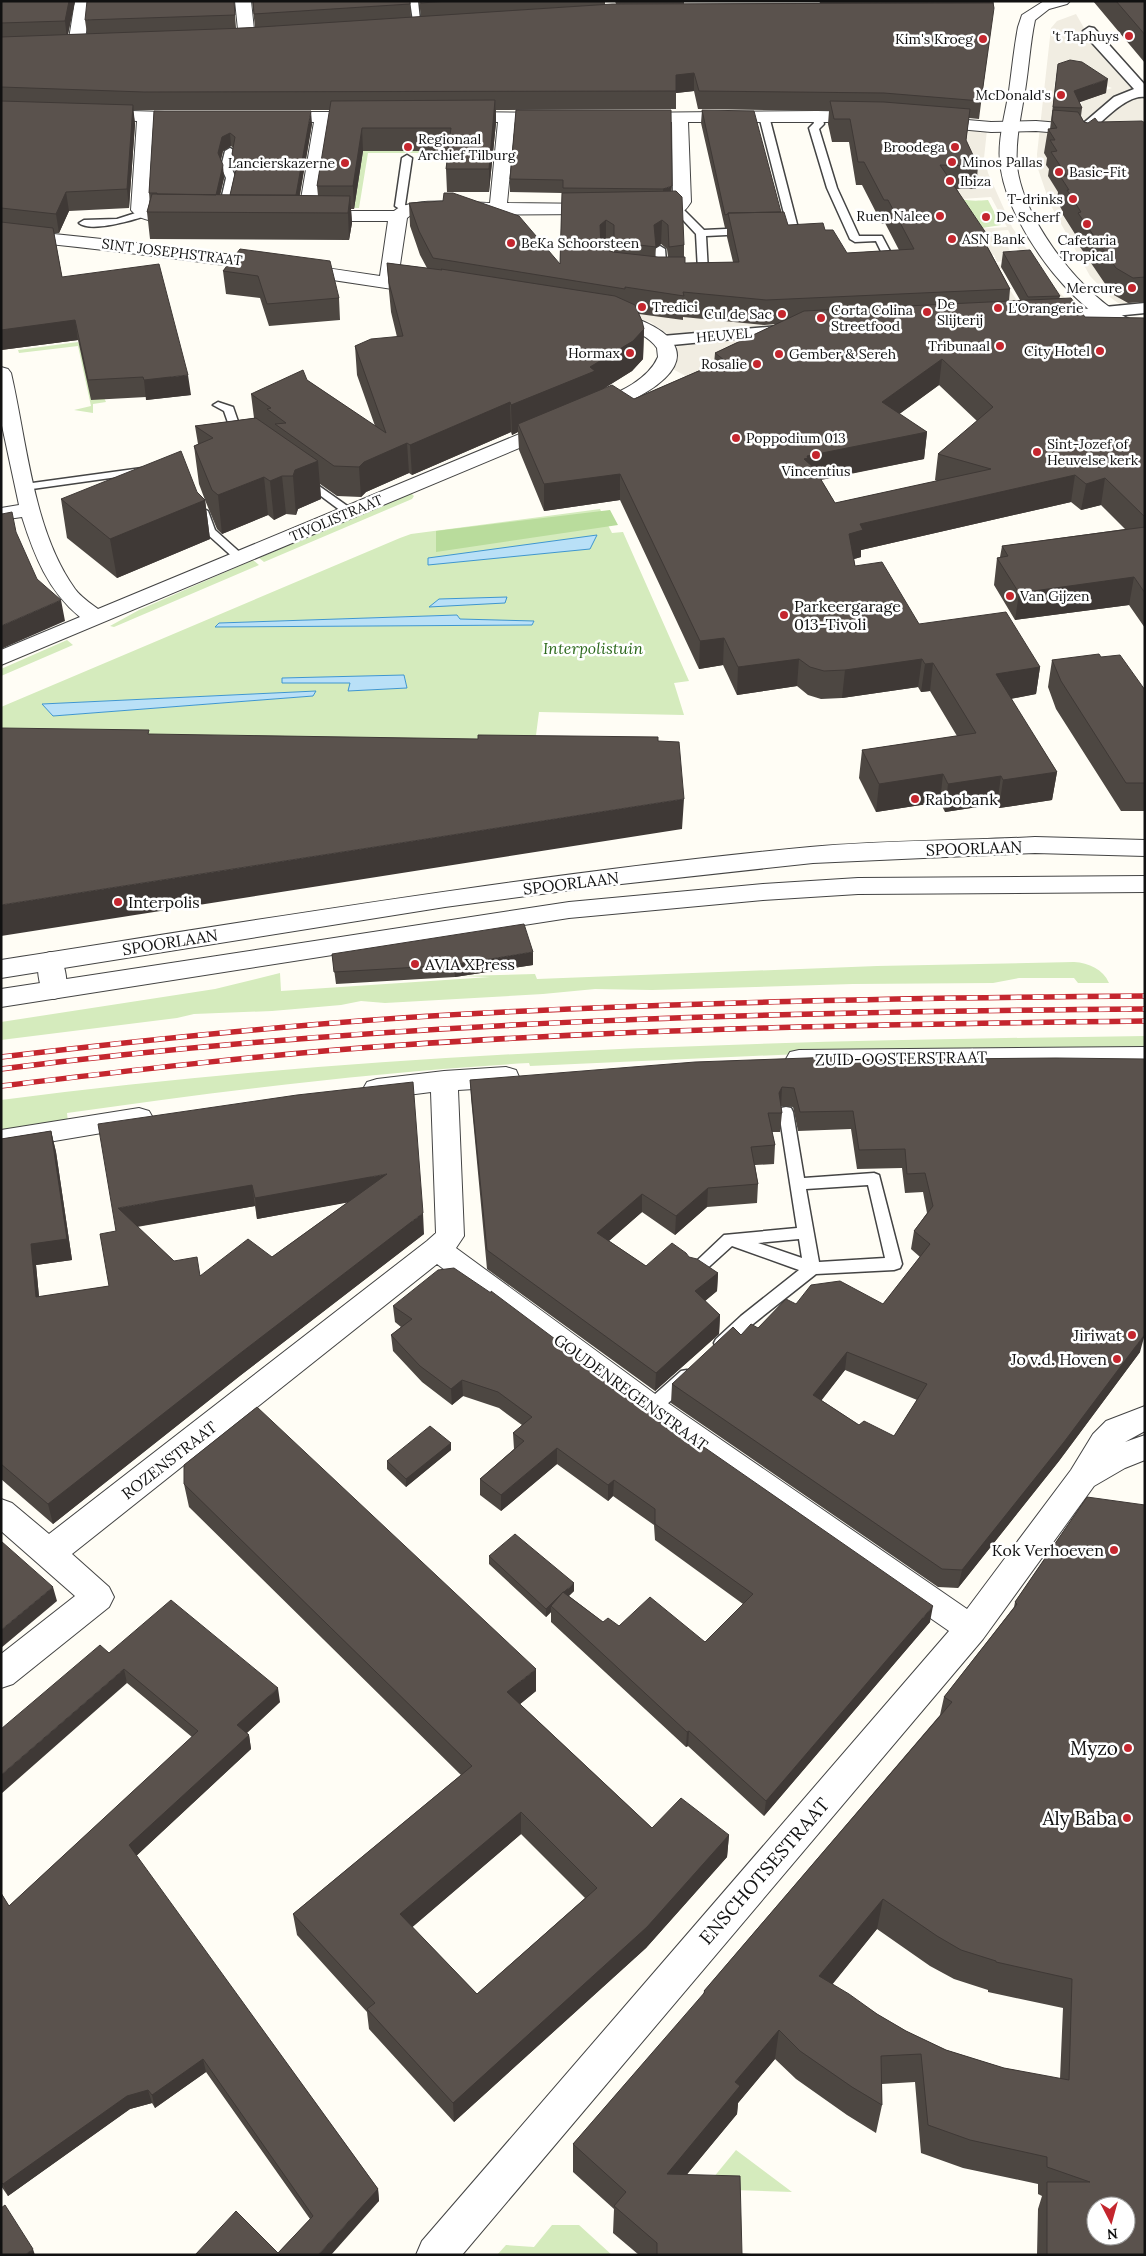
<svg xmlns="http://www.w3.org/2000/svg" width="1146" height="2256" font-family="Lora,serif">
<style>
.green{fill:#d5ebbd;fill-rule:evenodd}
.forest{fill:#b9dc9c}
.plaza{fill:#f1ede2;fill-rule:evenodd}
.water{fill:#b9e0f7;stroke:#3f96cf}
.lines{fill:none;stroke-linecap:round;stroke-linejoin:round}
.service-casing{stroke:#444;stroke-width:3}
.pedestrian-casing{stroke:#444;stroke-width:3}
.minor-casing{stroke:#444;stroke-width:2}
.tertiary-casing{stroke:#444;stroke-width:2}
.service{fill:#fff;fill-rule:evenodd}
.pedestrian{fill:#fff;fill-rule:evenodd}
.minor{fill:#fff;fill-rule:evenodd}
.tertiary{fill:#fff;fill-rule:evenodd}
.rail-casing{stroke:#c4262e;stroke-width:5.5}
.rail{stroke:#fff;stroke-width:4;stroke-dasharray:11;stroke-linecap:butt}
.wall{fill:#4d4742;fill-rule:evenodd}
.shaded-wall{fill:#3f3936}
.building{fill:#5a524d;stroke:#3f3936;fill-rule:evenodd}
.poi-dot{fill:#c4262e;stroke:#fff;stroke-width:2}
.labels{text-anchor:middle;stroke-width:5;stroke-linejoin:round;paint-order:stroke}
.far-poi-label{font-size:14px;fill:#111;stroke:#fff;text-anchor:start}
.far-street-label{font-size:14px;fill:#111;stroke:#fff}
.poi-label{font-size:16px;fill:#111;stroke:#fff;text-anchor:start}
.park-label{font-size:16px;font-style:italic;fill:#2f6b1f;stroke:#fff}
.street-label{font-size:16px;fill:#111;stroke:#fff}
.near-poi-label{font-size:19px;fill:#111;stroke:#fff;text-anchor:end}
.near-street-label{font-size:19px;fill:#111;stroke:#fff}
</style>
<rect width="100%" height="100%" fill="#fffdf5"/>
<path class="green" d="M363,151H447L446,153H368L359,208H354Z
M961,199C969,201 977,201 988,200L1001,225L976,229Z
M78,342L106,402L93,404V413L74,410L91,406L78,346L19,353L18,350Z
M411,493L414,496L412,499L264,562L259,558Z
M600,509L612,533L623,532L689,681L674,683L684,715L539,712L535,743L1,737V707L400,538L411,534ZM457,615L460,619L534,622L532,625L216,627L219,623ZM404,675L407,688L348,691L351,682L282,678ZM315,691L313,696L53,716L43,704Z
M253,560L259,565L114,627L110,626L139,610Z
M67,640L73,645L1,676V669Z
M1074,962C1089,963 1103,969 1109,983H1078L1074,978H1019L993,983L853,984L652,990L595,989L543,994L385,1003L361,1001L341,1005L272,1011L194,1014L177,1018L1,1040V1022L215,989L280,973L281,991L490,977L460,976L535,974L537,979L877,966Z
M1145,1036V1048L800,1054L530,1066L529,1063C374,1072 220,1091 67,1113L68,1122L1,1132V1100C381,1050 762,1041 1145,1036Z
M736,2150L792,2192L704,2189Z
M552,2225H579L612,2255H497L506,2245L534,2247Z"/>
<path class="forest" d="M610,510L618,525L436,552V531Z"/>
<path class="plaza" d="M1076,14L1088,35L1145,90V146L1046,142L1053,153L1051,164L1062,199L1065,215L1063,216L1077,237L1075,238L1088,259L1115,291L1145,312L1135,315L1111,298L1090,276L1050,204L1038,169L1037,154L1051,28L1057,21ZM1055,79L1096,82L1112,88L1082,98L1080,122L1053,105Z
M965,130H987L984,158L988,173L1012,227L1047,280L1078,311L695,381L671,368L677,358V345L665,332L650,322L627,315L620,307L683,320L684,317L769,324L947,227ZM991,197L1007,227L976,229L961,199ZM1008,230L1026,263L994,265L990,255H994L997,262L1014,259L1008,247H1003L1000,242L1004,241L1001,235H996L994,231ZM1028,267L1022,308L1010,290L1000,269Z"/>
<path class="water" d="M597,535L590,549L428,565V558Z
M507,597L505,603L429,607L439,599Z
M457,615L460,619L534,621L532,625L215,627L219,623Z
M404,675L407,688L348,691L350,683H282V678Z
M316,691L313,696L53,716L42,704Z"/>
<g class="lines">
<g class="service-casing">
<path id="service" d="M410,1H418L421,30L414,28Z
M764,113L769,116L799,232L797,234L782,235L777,232L779,230L788,229L759,116Z
M817,113L822,116L824,124L819,129L837,188L859,236H882L900,270L899,272H891L876,241L855,242L850,239L827,188L809,128L814,123L812,116Z
M230,148L235,151L231,167L236,178L228,213L223,216L218,213L226,178L221,167L225,151Z
M407,155L412,158L405,205L411,210L406,213L395,206L402,158Z
M677,205L680,206L704,230L747,228L752,231L747,234L706,236L708,272L698,277H690V273L698,270L696,234L672,208Z
M145,210L148,211V215C134,220 91,233 79,223L84,220L117,219Z
M660,246L665,249L667,275L662,278L657,275L655,249Z
M218,402L233,407L241,430L248,436L247,438H239L232,434L224,411L213,405Z
M142,468L146,469L148,471L146,473L25,490L19,487L25,484Z
M305,476L353,510L355,512L353,514H345L301,481L299,479Z
M202,508L208,511L215,530L244,556L246,558L244,560H236L206,533L196,511Z
M786,1107L791,1108L793,1112L804,1178L874,1173L879,1175L902,1264L900,1268L894,1270L816,1274L753,1324L728,1347L722,1349L716,1347L714,1343L716,1339L741,1316L799,1270L732,1246L701,1274L695,1276L689,1274L687,1270L724,1235L797,1228L779,1112L781,1108ZM868,1185L885,1258L819,1262L806,1189ZM799,1239L802,1258L758,1243Z
M687,1370L693,1371L695,1376L693,1381L657,1413L651,1415L645,1413L643,1408L645,1403L681,1371Z"/>
</g>
<g class="pedestrian-casing">
<path id="pedestrian" d="M1089,27L1094,28L1145,85V97C1127,94 1102,122 1089,133L1084,134L1077,130L1079,127L1114,97L1134,89L1084,34L1083,31Z
M1145,303V313L1054,322L1049,320L1046,317L1049,314L1054,312Z
M790,325L795,327L798,330L795,333L662,346L656,344L654,341L656,338L662,336Z"/>
</g>
<g class="minor-casing">
<path id="minor" d="M75,1H91L84,45L82,48H70L68,45Z
M235,1H251L255,39L253,42H241L239,39Z
M98,110L198,113L200,117L198,121L192,122L154,121L149,208L152,210L189,211L192,215L189,219C174,223 142,225 131,210L137,121L92,119L90,115L92,111Z
M817,111L867,112L873,113L875,117L873,121L867,122H688L691,202C689,205 686,210 682,212C674,216 656,215 648,213L645,209L648,205L673,201L672,122H633L627,121L625,117L627,113Z
M275,112H365L371,113L373,117L371,121L331,122L317,211H394C413,196 465,203 490,203L498,122L452,121L450,117L452,113L458,112L558,113L560,117L558,121L552,122H515L507,203L598,204L604,205L607,209L604,213L598,214L411,215L407,218L398,278L432,284L434,288L432,292L425,294C284,272 143,253 1,239V229C128,240 254,257 380,276L388,221H291L285,220L282,216L285,212L299,211L314,122L269,121L267,117L269,113Z
M932,117L991,122L1036,121L1145,130V140L1036,131L991,132L926,126L924,122L926,118Z
M608,310C683,328 708,364 626,403C613,409 600,418 586,414L583,410L586,406C611,395 646,384 658,357L657,348C643,327 606,326 599,316L601,312Z
M1,367L8,369L11,373C27,442 33,531 75,589C81,597 90,603 98,609L546,423L553,421L560,423L563,427L560,431L1,665V650L80,617C48,591 34,555 22,517L1,520V508L19,505L1,421Z
M50,952L59,955C65,965 70,986 63,996L54,999L45,996C39,986 35,965 41,955Z
M1145,1047V1065L799,1068L790,1066L786,1059L790,1052L799,1050Z
M506,1067L516,1070L519,1077L516,1084L506,1087L458,1090L464,1236L456,1248L662,1399L967,1609L1071,1470L1093,1434L1106,1421L1145,1406V1431L1125,1442L1145,1435V1460L1125,1468L1094,1486L983,1639L462,2255H416L422,2241L949,1631L640,1417L437,1264L72,1554L109,1587L114,1597L109,1607L13,1684L1,1688V1654L75,1596L1,1531V1499L12,1503L49,1534L427,1241L436,1233L431,1092L377,1099L367,1096L363,1089L367,1082L377,1079L444,1071Z
M139,1108L149,1111L153,1118L149,1125L1,1150V1130Z"/>
</g>
<g class="tertiary-casing">
<path id="tertiary" d="M1044,1H1070L1067,4L1049,9L1035,20C1030,43 1029,67 1025,91C1021,116 1015,141 1017,166C1022,211 1063,268 1097,297C1111,310 1128,319 1145,327V341C1082,325 1011,232 1001,170C996,144 1005,116 1009,91C1012,69 1014,48 1018,27L1022,15Z
M1035,837L1145,840V856L1035,853L813,863L594,887L445,907L1,978V960C270,918 539,873 810,847C884,840 960,841 1035,837Z
M1145,876V892L858,894L763,900L569,918L1,1007V989L569,902L763,884L858,878Z"/>
</g>
<use href="#service" class="service"/>
<use href="#pedestrian" class="pedestrian"/>
<use href="#minor" class="minor"/>
<use href="#tertiary" class="tertiary"/>
<g class="rail-casing">
<path id="rail" d="M1,1057C144,1040 287,1025 431,1016C669,1002 907,998 1145,996
M1,1069C380,1021 763,1012 1145,1009
M1,1086C134,1070 268,1054 402,1045C649,1028 897,1024 1145,1021"/>
</g>
<use href="#rail" class="rail"/>
</g>
<path class="wall" d="M1,1H75L68,34H87L85,20L234,1L236,28L255,27L252,1H410L411,17H421L419,1H605V5L616,4L615,1H684V4L820,3L819,1H994L979,119L969,118L966,141L978,166L976,189H957L1010,289L1009,301L1020,300L1001,267L1003,252L1060,296L1059,299L1085,317L1145,318V628L1129,605L1015,620L994,585L997,558L1000,557L1002,546L1125,529L1101,505L1081,510L1071,502L861,550V557L854,559L855,566L919,624L1040,667L1036,694L1011,699L1057,772L1052,800L999,808L997,804L945,812L940,802L876,812L859,778L862,750L957,736L930,691L921,692L918,687L842,698L821,699L808,695L797,686L737,695L723,665L699,669L620,500L544,511L519,450L518,432L512,435L511,432L412,475L409,473L366,492L361,497L337,496L320,484L321,499L298,509L296,515L286,514L274,520L268,515L222,534L217,529L205,500L210,539L117,578L67,538L61,499L197,492L205,500L199,484L194,446L198,444L195,426L254,418L251,394L307,380L375,426L357,375L355,346L397,337L391,312L389,291L387,263L427,268L420,255L410,226L409,203L560,264L562,193L510,192V179L516,110L671,191L684,245V257L685,263L733,262L727,237V228H725L701,123L702,110L781,212L788,225L825,230L847,253L899,250L885,223L882,224L862,185H856L849,142H832L828,124L829,111L698,109L694,91L676,93V109L496,110V123L489,192H447L446,169L448,151H363L354,209H351L352,223L349,240L150,239L147,212L150,200L149,193L154,111L312,124L300,195L318,196L317,186L330,110H133L135,124L129,208L69,211L59,233H54L62,277L191,395L146,400V397L91,400L78,340L1,350ZM231,146L233,148L232,154L233,167L235,172L230,195H220L224,178L221,160L223,151ZM606,244L614,249V252L601,248ZM661,244L667,249L668,257H655L656,248ZM639,314L683,320V317L764,325L776,324L715,353L714,364L634,399L603,389L632,371L643,359L644,329ZM939,385L977,421L938,454L935,480L937,481L835,503L821,480L924,459L927,432L899,414Z
M1093,1H1145V63Z
M1058,64L1106,93L1079,102L1082,108L1081,116L1084,122L1088,123L1098,122L1145,123V302L1128,303L1112,294L1074,238L1075,234L1063,215V212L1057,201L1058,192L1048,176L1049,169L1046,165L1047,158L1044,153L1048,129H1050Z
M240,249L339,298L340,320L269,326L260,298L226,294L223,271Z
M1101,657L1145,690V811H1121L1056,709L1048,687L1052,660Z
M332,954L533,965L455,977L336,984Z
M836,1060L1140,1352L1059,1461L958,1588L938,1587L671,1403L672,1384L741,1335L758,1328L796,1304H883L920,1257L911,1249L914,1231L927,1213L923,1192L905,1193L902,1168L857,1169L851,1129L798,1131L793,1107L781,1106L782,1113L780,1132H772L775,1145L774,1164L755,1165L758,1184L757,1203L707,1207L675,1235L642,1212L609,1241L646,1266L689,1257L718,1273L717,1291L705,1301L720,1315L719,1334L655,1391L487,1269L471,1098L470,1080ZM845,1370L917,1400L894,1436L859,1425L821,1400Z
M297,1095L424,1234L241,1375L53,1524L1,1479V1139L51,1131L56,1152L72,1260L36,1265L39,1297L109,1286L116,1231ZM348,1202L272,1257L200,1276L174,1261L137,1227L255,1206L257,1219Z
M393,1306L930,1622L764,1816L688,1746L686,1747L551,1622V1612L546,1617L489,1564V1556L574,1591L569,1596L603,1622L619,1626L705,1642L743,1604L655,1540L654,1525L613,1496L608,1501L557,1464L501,1511L480,1495V1479L514,1449L513,1433L522,1425L499,1408L463,1396L452,1405L422,1382L393,1351L391,1335L401,1327L395,1322Z
M451,1443V1450L406,1487L387,1469V1461Z
M184,1484L536,1691L520,1704L652,1828L729,1835L727,1857L646,1948L454,2122L369,2029L367,2012L297,1935L293,1914L461,1775L189,1507ZM521,1834L585,1898L477,1994L412,1927Z
M1087,1497L1145,2255H1037L1038,2209L1042,2196L1038,2194V2184L963,2168L921,2153L915,2082L882,2084V2105L876,2133L847,2115L796,2079L775,2059L738,2103L737,2114L687,2174L742,2254L761,2255H639L613,2233L614,2209L573,2172V2144L703,1995L704,1991L940,1715L944,1697L1014,1607L1015,1602ZM877,1929L930,1966L954,1979L988,1990V1992L1063,2008L1060,2079L1004,2068L946,2050L906,2031L877,2014L832,1984Z
M109,1653L280,1702L247,1733L249,1735L251,1749L136,1856L378,2189L379,2201L278,2253L310,2219L206,2072L155,2108L152,2103L130,2109L8,2196L1,2186V1893L9,1906L192,1737L127,1683Z"/>
<path class="shaded-wall" d="M69,1H75L67,39L65,21Z
M694,73V91L676,93V75Z
M1108,79L1106,93L1072,105L1074,91Z
M495,100L496,123L489,192V169Z
M133,105L135,124L129,208L127,189Z
M311,111L312,124L297,209L296,196Z
M362,128L363,151L354,209L353,186Z
M230,133L231,146L223,151L219,167L218,153L222,137Z
M223,165L224,178L217,209L216,195Z
M672,186L671,200L663,202V189Z
M66,192L69,211L59,233L56,214Z
M350,196L352,223L349,240L348,213Z
M606,220V244L600,249V225Z
M662,220L661,244L656,248L654,225Z
M75,320L78,340L1,350V330Z
M644,329L643,359L632,371L595,394L518,424V432L512,435L511,405L590,367Z
M942,359L939,385L879,429L882,402Z
M188,375L191,395L146,400L144,380Z
M510,402L511,432L412,475L410,445Z
M927,432L924,459L807,482L804,459L807,456Z
M407,443L409,473L366,492L361,497L359,467L364,462Z
M318,461L321,499L298,509L296,515L293,476L295,470Z
M620,474V500L544,511V484Z
M1075,475L1071,502L861,550V557L847,561L849,534L860,524Z
M282,476L286,514L274,520L270,481Z
M264,477L268,515L222,534L218,495Z
M1105,478L1101,505L1081,510L1086,484Z
M205,500L210,539L117,578L110,539Z
M1134,577L1129,605L1015,620L1019,593Z
M61,600L65,621L1,649V626Z
M724,638L723,665L699,669L700,641Z
M799,659L797,686L737,695L738,667Z
M922,659L918,687L842,698L845,670Z
M933,663L930,691L921,692L925,664Z
M1040,667L1036,694L992,702L996,674Z
M1057,772L1052,800L999,808L1003,780Z
M943,774L940,802L876,812L879,784Z
M1001,776L997,804L945,812L948,784Z
M684,799L682,829L1,936V905Z
M533,952V965L455,977L454,965Z
M782,1087L781,1106L779,1093Z
M51,1131L56,1152L72,1260L36,1265L41,1318L36,1297L31,1244Z
M387,1174L389,1195L257,1219L255,1198Z
M252,1185L255,1206L122,1229L118,1208Z
M708,1188L707,1207L675,1235L676,1216Z
M642,1194V1212L596,1252L597,1233Z
M423,1213L424,1234L241,1375L53,1524L48,1504L238,1355Z
M718,1273L717,1291L694,1310L695,1291Z
M720,1315L719,1334L655,1391L656,1373Z
M1145,1334L1140,1352L1059,1461L958,1588L962,1570Z
M847,1352L845,1370L811,1414L813,1395Z
M462,1380L463,1396L452,1405L451,1389Z
M451,1443V1450L406,1487V1479Z
M557,1448V1464L501,1511V1495Z
M614,1480L613,1496L608,1501V1485Z
M574,1583V1591L554,1609L551,1606V1612L546,1617V1609Z
M53,1587L57,1601L1,1648V1630Z
M933,1606L930,1622L764,1816L766,1801Z
M124,1669L127,1683L1,1794V1775Z
M536,1669V1691L508,1714L507,1692Z
M278,1688L280,1702L240,1739L237,1725Z
M689,1731L688,1746L686,1747L687,1732Z
M249,1735L251,1749L133,1859L129,1845Z
M521,1812V1834L402,1936L400,1914Z
M729,1835L727,1857L646,1948L454,2122L453,2103Z
M883,1899L877,1929L815,2006L819,1976Z
M779,2030L775,2059L738,2103L737,2114L665,2201L667,2174L735,2082Z
M203,2059L206,2072L155,2108L152,2095Z
M148,2090L152,2103L130,2109L8,2196L3,2184L127,2096Z
M378,2189L379,2201L331,2255H318Z
M33,2249L35,2255H25Z"/>
<path class="building" d="M1,1H69L65,21L1,23Z
M87,1H234L235,15L85,20Z
M253,1H410V4L254,14Z
M421,1H449L421,3Z
M1116,1H1145V35L1141,30Z
M993,3L994,8L981,101L884,93L699,91L694,73L676,75V91L144,92L1,87V37L245,28L612,4Z
M1070,60L1082,62L1108,79L1074,91L1082,108L1053,107L1058,64Z
M495,100L489,169H446L451,128H362L353,186H317L331,101Z
M1,101L133,105L127,189L66,192L56,214L1,208Z
M830,101L884,102L970,109L966,140L978,166L940,165L986,233L983,239L1010,289L766,300L683,292L684,296L625,287V289L433,258L419,231L409,203L443,201L444,193H453L519,216L560,264L562,193L676,191L682,197L684,245L669,247L668,225L662,220L654,225L656,247L614,242V225L606,220L600,225L601,248L613,252L658,257H685V263L739,262L728,213L784,212L788,225L823,223L825,230H833L847,253L914,249L888,200H884L864,162H858L850,119H834Z
M516,110H671L672,186L663,189L563,188V180L510,179Z
M702,110L754,111L781,212L728,213V214L725,215Z
M1053,110L1078,112L1084,122L1088,123L1095,118L1098,122L1142,121L1145,123V277L1133,278L1116,268L1078,213L1081,212L1067,190H1069L1060,176H1067L1051,152L1057,151L1050,140H1055L1048,129L1057,128L1052,120Z
M154,111H311L296,195H230L237,165L232,154L235,137L230,133L222,137L218,153L223,165L216,195L157,194V193H149Z
M152,194L350,196L348,213L147,212Z
M1,222L53,228L62,277L159,264L188,375L144,380L143,377L88,380L75,320L1,330Z
M240,249L330,261L339,298L267,304L258,276L223,271Z
M1030,250L1060,296L1028,297L1003,252Z
M387,263L442,270L441,269L615,296L635,305L642,321L644,329L633,341L590,367L595,371L511,405L510,402L410,445L407,443L364,462L359,467L334,466L275,424L286,423L267,409L271,408L251,394L303,370L307,380L386,433L355,346L371,339L403,336L389,283Z
M1071,298L1085,317L1145,318V517L1105,478L1086,484L1075,475L860,524L863,530L849,534L855,566L882,562L919,624L1006,612L1040,667L996,674L1057,772L1003,780L1001,776L948,784L943,774L879,784L862,750L976,733L933,663L925,664L922,659L845,670L824,671L810,667L799,659L738,667L724,638L700,641L620,474L544,484L518,424L612,385L634,399L724,360L715,353L804,311ZM942,359L993,407L938,454L991,469L835,503L814,468L804,459L808,458L807,456L927,432L882,402Z
M256,418L318,461L295,470L293,476H282L270,481L264,477L218,495L212,490L194,446L213,438L195,426Z
M181,451L197,492L205,500L110,539L61,499Z
M1,511L2,514L12,512L16,532L37,579L61,600L1,626Z
M1145,527V593L1134,577L1019,593L997,558L1008,556L1002,546Z
M1099,654L1101,657L1120,655L1145,690V783H1126L1061,681L1052,660Z
M1,728L149,730L148,734L478,739V735L658,737V741L679,742L684,799L1,905Z
M524,924L533,952L454,965L334,972L332,954Z
M835,1057L836,1060L1056,1058L1145,1059V1334L1064,1442L962,1570L942,1569L672,1384L733,1327L741,1335L751,1324L758,1328L786,1299L796,1304L811,1285L840,1281L883,1304L930,1244L914,1231L933,1206L925,1173L907,1174L905,1149L859,1150L853,1111L800,1112L794,1088L782,1087L779,1093L782,1113H768L775,1145L751,1147L758,1184L708,1188L676,1216L642,1194L597,1233L646,1266L672,1243L686,1253L689,1257L697,1259L718,1273L695,1291L720,1315L656,1373L487,1250L470,1080L695,1062ZM847,1352L927,1384L894,1436L864,1421L859,1425L813,1395Z
M413,1082L423,1213L238,1355L48,1504L1,1464V1139L51,1131L67,1239L31,1244L36,1297L109,1286L100,1234L116,1231L98,1124L297,1095ZM387,1174L272,1257L248,1239L200,1276L197,1257L174,1261L118,1208L252,1185L255,1198Z
M454,1268L491,1293V1291L639,1402L933,1606L766,1801L689,1731L687,1732L551,1606L563,1592L603,1622L608,1618L619,1626L650,1597L705,1642L753,1594L655,1524V1509L614,1480L608,1485L557,1448L501,1495L480,1479L524,1441L513,1433L532,1417L498,1392L462,1380L451,1389L420,1366L391,1335L412,1319L393,1306L438,1270Z
M257,1407L536,1669L507,1692L652,1828L681,1798L729,1835L647,1927L453,2103L367,2009L375,2003L293,1914L472,1766L184,1484V1465ZM521,1812L597,1888L477,1994L400,1914Z
M430,1426L451,1443L406,1479L387,1461Z
M1087,1497L1145,1505V2255H1047V2182H1090L1047,2167V2157L970,2140L928,2125L921,2054L881,2056L882,2105L852,2087L800,2051L779,2030L735,2082L740,2086L667,2174L740,2176L742,2254L761,2255H657V2243L614,2206L626,2192L573,2144L705,1992L704,1991L952,1702L944,1697L1017,1604L1015,1602ZM883,1899L937,1936L961,1950L996,1961V1962L1072,1979L1069,2080L1004,2068L946,2050L906,2031L877,2014L849,1994L819,1976ZM1096,2206H1126V2236H1096Z
M515,1534L574,1583L564,1592H563L546,1609L489,1556Z
M1,1541L53,1587L1,1630Z
M171,1600L278,1688L237,1725L249,1735L129,1845L378,2189L318,2255H195L236,2211L278,2253L313,2216L203,2059L152,2095L148,2090L127,2096L3,2184L1,2182V1893L9,1906L198,1731L124,1669L1,1775V1729L100,1645L109,1653Z
M5,2205L33,2249L25,2255H1V2208Z"/>
<g class="poi-dot">
<circle cx="1129" cy="36" r="5"/>
<circle cx="983" cy="39" r="5"/>
<circle cx="1061" cy="95" r="5"/>
<circle cx="408" cy="147" r="5"/>
<circle cx="955" cy="147" r="5"/>
<circle cx="952" cy="162" r="5"/>
<circle cx="345" cy="163" r="5"/>
<circle cx="1059" cy="172" r="5"/>
<circle cx="950" cy="181" r="5"/>
<circle cx="1073" cy="199" r="5"/>
<circle cx="940" cy="216" r="5"/>
<circle cx="986" cy="217" r="5"/>
<circle cx="1087" cy="224" r="5"/>
<circle cx="952" cy="239" r="5"/>
<circle cx="511" cy="243" r="5"/>
<circle cx="1132" cy="288" r="5"/>
<circle cx="642" cy="307" r="5"/>
<circle cx="998" cy="308" r="5"/>
<circle cx="927" cy="312" r="5"/>
<circle cx="782" cy="314" r="5"/>
<circle cx="821" cy="318" r="5"/>
<circle cx="1000" cy="346" r="5"/>
<circle cx="1100" cy="351" r="5"/>
<circle cx="630" cy="353" r="5"/>
<circle cx="779" cy="354" r="5"/>
<circle cx="757" cy="364" r="5"/>
<circle cx="736" cy="438" r="5"/>
<circle cx="1037" cy="452" r="5"/>
<circle cx="816" cy="455" r="5"/>
<circle cx="1010" cy="596" r="5"/>
<circle cx="784" cy="615" r="5"/>
<circle cx="915" cy="799" r="5"/>
<circle cx="118" cy="902" r="5"/>
<circle cx="415" cy="964" r="5"/>
<circle cx="1132" cy="1335" r="5"/>
<circle cx="1117" cy="1359" r="5"/>
<circle cx="1114" cy="1550" r="5"/>
<circle cx="1128" cy="1748" r="5"/>
<circle cx="1127" cy="1818" r="5"/>
</g>
<g class="labels">
<g class="far-poi-label">
<text x="1119" y="41" text-anchor="end">'t Taphuys</text>
<text x="973" y="44" text-anchor="end">Kim's Kroeg</text>
<text x="1051" y="100" text-anchor="end">McDonald's</text>
<text x="418" y="144">Regionaal<tspan x="418" dy="16">Archief Tilburg</tspan></text>
<text x="945" y="152" text-anchor="end">Broodega</text>
<text x="962" y="167">Minos Pallas</text>
<text x="335" y="168" text-anchor="end">Lancierskazerne</text>
<text x="1069" y="177">Basic-Fit</text>
<text x="960" y="186">Ibiza</text>
<text x="1063" y="204" text-anchor="end">T-drinks</text>
<text x="930" y="221" text-anchor="end">Ruen Nalee</text>
<text x="996" y="222">De Scherf</text>
<text x="962" y="244">ASN Bank</text>
<text x="1087" y="245" text-anchor="middle">Cafetaria<tspan x="1087" dy="16">Tropical</tspan></text>
<text x="521" y="248">BeKa Schoorsteen</text>
<text x="1122" y="293" text-anchor="end">Mercure</text>
<text x="937" y="309">De<tspan x="937" dy="16">Slijterij</tspan></text>
<text x="652" y="312">Tredici</text>
<text x="1008" y="313">L'Orangerie</text>
<text x="831" y="315">Corta Colina<tspan x="831" dy="16">Streetfood</tspan></text>
<text x="772" y="319" text-anchor="end">Cul de Sac</text>
<text x="990" y="351" text-anchor="end">Tribunaal</text>
<text x="1090" y="356" text-anchor="end">City Hotel</text>
<text x="620" y="358" text-anchor="end">Hormax</text>
<text x="789" y="359">Gember &amp; Sereh</text>
<text x="747" y="369" text-anchor="end">Rosalie</text>
<text x="746" y="443">Poppodium 013</text>
<text x="1047" y="449">Sint-Jozef of<tspan x="1047" dy="16">Heuvelse kerk</tspan></text>
<text x="816" y="476" text-anchor="middle">Vincentius</text>
<text x="1020" y="601">Van Gijzen</text>
</g>
<g class="far-street-label">
<text transform="translate(172 252) rotate(7)" y="5">SINT JOSEPHSTRAAT</text>
<text transform="translate(724 335) rotate(-5)" y="5">HEUVEL</text>
<text transform="translate(336 518) rotate(-23)" y="5">TIVOLISTRAAT</text>
</g>
<g class="poi-label">
<text x="794" y="612">Parkeergarage<tspan x="794" dy="18">013-Tivoli</tspan></text>
<text x="925" y="805">Rabobank</text>
<text x="128" y="908">Interpolis</text>
<text x="425" y="970">AVIA XPress</text>
<text x="1122" y="1341" text-anchor="end">Jiriwat</text>
<text x="1107" y="1365" text-anchor="end">Jo v.d. Hoven</text>
<text x="1104" y="1556" text-anchor="end">Kok Verhoeven</text>
</g>
<g class="park-label">
<text x="593" y="654">Interpolistuin</text>
</g>
<g class="street-label">
<text transform="translate(974 848) rotate(-2)" y="6">SPOORLAAN</text>
<text transform="translate(571 883) rotate(-7)" y="6">SPOORLAAN</text>
<text transform="translate(170 942) rotate(-9)" y="6">SPOORLAAN</text>
<text transform="translate(901 1058) rotate(-1)" y="6">ZUID-OOSTERSTRAAT</text>
<text transform="translate(631 1392) rotate(36)" y="6">GOUDENREGENSTRAAT</text>
<text transform="translate(169 1460) rotate(-38)" y="6">ROZENSTRAAT</text>
</g>
<g class="near-poi-label">
<text x="1118" y="1755">Myzo</text>
<text x="1117" y="1825">Aly Baba</text>
</g>
<g class="near-street-label">
<text transform="translate(764 1871) rotate(-49)" y="7">ENSCHOTSESTRAAT</text>
</g>
</g>
<rect width="1146" height="2256" fill="none" stroke="#111111" stroke-width="5"/>
<g transform="translate(1111 2221) rotate(174)"><circle r="24" fill="#ffffff" stroke="#a0a0a0"/>
<path d="M0-4L9 19L0 12L-9 19Z" fill="#c4262e"/>
<text y="-8" font-size="14" font-weight="bold" text-anchor="middle" fill="#111111">N</text>
</g>
</svg>
